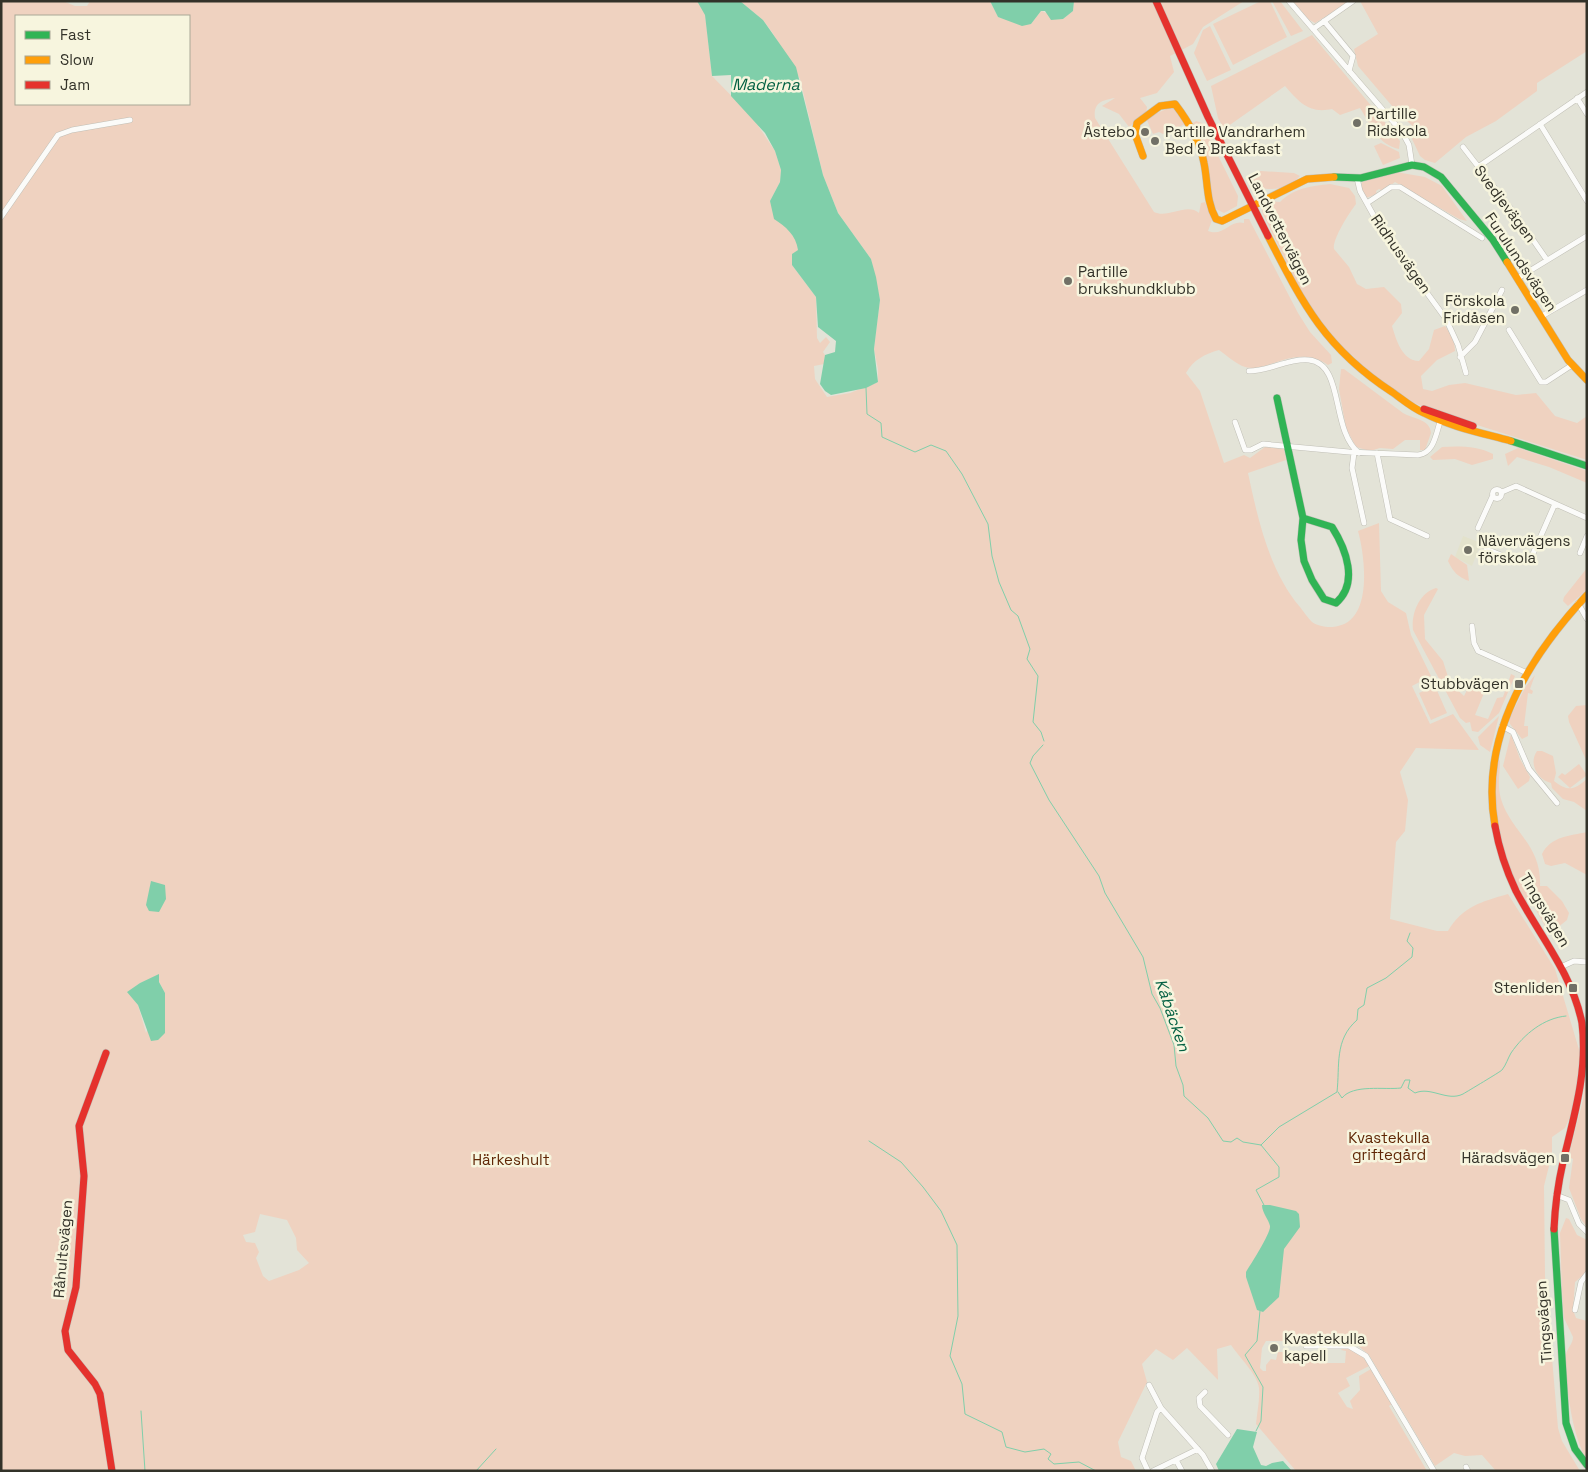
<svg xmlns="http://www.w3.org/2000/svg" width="1588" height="1472" font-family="'Space Grotesk',sans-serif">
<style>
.built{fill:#e3e2cc}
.green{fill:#efd2c0;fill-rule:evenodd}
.water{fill:#80cfaa}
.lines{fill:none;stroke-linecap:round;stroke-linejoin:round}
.stream{stroke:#80cfaa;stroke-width:1}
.street-casing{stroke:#c0bfb6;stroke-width:6}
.fast-casing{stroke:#c0bfb6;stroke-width:8}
.slow-casing{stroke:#c0bfb6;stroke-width:8}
.jam-casing{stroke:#c0bfb6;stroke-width:8}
.street{stroke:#fbfbf9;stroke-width:5}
.fast{stroke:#30b455;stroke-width:7}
.slow{stroke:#ff9f0a;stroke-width:7}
.jam{stroke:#e5322d;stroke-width:7}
.poi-dot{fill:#717066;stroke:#f7f5de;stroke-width:2}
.labels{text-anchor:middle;stroke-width:5;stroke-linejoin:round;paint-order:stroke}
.poi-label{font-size:15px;fill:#333229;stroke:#f7f5de;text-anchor:start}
.street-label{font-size:15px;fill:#333229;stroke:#f7f5de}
.park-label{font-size:15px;fill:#602706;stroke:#f7f5de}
.water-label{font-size:16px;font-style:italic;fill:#036042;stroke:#f7f5de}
</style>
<rect width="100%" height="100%" fill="#e3e3d7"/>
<path class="built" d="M1463,536L1481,543L1472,566L1455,557Z"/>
<path class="green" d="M1,1H63L75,6H87L90,1H697L705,14L712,76L753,118L775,151L781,170L780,182L770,201L797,242L798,250L792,265L816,297L817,338L820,343L826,337L830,342L823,352L825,355L824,364L814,366L815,379L827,397L850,393L878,382V369L874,349L880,300L871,259L838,213L823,175L800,79L772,32L763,20L740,1H990L998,17L1008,19L1014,23L1031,24L1041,11L1063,19L1073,11L1074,1H1244L1203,27L1193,44L1170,56L1174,72L1157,93L1140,98L1147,107L1146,113L1129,127L1119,114L1102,106L1115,98C1102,100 1093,103 1095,118L1154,212C1168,219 1187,202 1199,213L1201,203L1205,202L1212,220L1208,231C1224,237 1230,219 1244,223V219H1249L1298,313L1310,332L1331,355L1332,363L1328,365C1293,342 1267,376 1242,366C1234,362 1226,355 1219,350C1205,354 1193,360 1186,373L1200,391L1224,463L1244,455L1250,458L1265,447L1284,449L1286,460L1248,473C1258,520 1269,570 1300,607C1304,612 1308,618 1312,622C1319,627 1331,628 1338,626C1373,619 1365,556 1358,531L1379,523L1381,591L1388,602L1406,613L1411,635L1431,676L1412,686L1430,724L1453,714L1479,750L1416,748L1400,772L1408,800L1405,831L1396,842L1390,919L1437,931H1448C1463,906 1481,902 1508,894L1555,969L1580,1053L1574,1108L1565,1128L1552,1137V1154L1544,1186L1545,1276L1558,1428L1562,1441L1580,1471H1496L1482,1455L1465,1456L1454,1453L1435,1466L1369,1355L1356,1344L1346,1342L1272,1341H1266L1262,1348L1260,1368L1263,1371H1266V1365L1271,1359L1276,1360L1278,1352H1316L1317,1363H1345L1346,1351L1341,1350L1343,1348C1356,1349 1362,1354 1369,1366L1346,1378L1350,1386L1338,1393L1347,1407L1353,1409L1350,1401L1360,1390L1359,1376L1371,1369L1392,1404L1389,1406L1427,1471H1296L1256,1424C1257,1413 1260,1400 1259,1388C1258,1375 1239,1357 1231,1345L1217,1349L1218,1380L1187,1348L1173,1360L1156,1349L1142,1364L1147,1382L1118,1442L1121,1457L1131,1461L1136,1471H1ZM16,16H189V104H16ZM159,975V982L165,993L146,1033L138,1005L128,992L140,983ZM260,1214L287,1220L296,1238L297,1250L309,1263L299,1270L269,1281L263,1276L256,1258L259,1252L255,1243L246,1242L243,1235L255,1232Z
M1261,1H1270L1287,37L1233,65L1213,24Z
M1272,1H1280L1303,31L1291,36Z
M1293,1H1351L1315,23L1308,19Z
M1360,1H1587V51L1537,83V91L1496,121L1466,137L1435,163L1425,160L1420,156L1412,139L1417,130L1398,113L1358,66L1354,49L1378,34Z
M1210,26L1231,70L1207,81L1194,53L1203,30Z
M1312,35L1394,133L1400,141L1399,149C1377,144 1371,125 1360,108L1340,115L1332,109C1309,114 1299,102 1285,86L1224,129L1218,118L1211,86Z
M1171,107L1177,110L1185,124L1163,134L1159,132L1153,134L1146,118Z
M1196,121L1202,123L1238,196L1237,206L1224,213L1214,208L1207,161L1193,126V123Z
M1381,143L1399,152L1400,158L1383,165L1374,146Z
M1261,171L1294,173L1300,176C1290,189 1265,194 1253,183L1251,174Z
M1396,172L1425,177L1442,186L1467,221L1459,219L1395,182L1383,191L1379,189L1376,191L1377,194L1366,198L1361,190L1362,182Z
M1330,184L1349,188L1355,196L1356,204C1349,213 1332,240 1334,249L1349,267L1357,284L1366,289L1384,287L1401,304L1402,313L1392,326C1396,339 1402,361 1419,361L1429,349L1434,330L1445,326C1450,333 1455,341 1455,351L1437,360L1421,376L1423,389L1432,391L1449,385L1465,383L1516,395L1536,393L1555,416L1577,423L1587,416V460L1433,411L1412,402L1374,378L1352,355L1337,345L1323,326L1301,292L1263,214L1262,208L1270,201L1280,202C1294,188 1311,186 1330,184Z
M1341,369H1344L1403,413C1413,419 1430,419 1431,433L1425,450H1420V440H1405L1393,449L1380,448L1370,451L1356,447L1346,428L1339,389Z
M1442,447C1459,446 1478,446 1493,454V459L1472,465L1455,459L1433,460L1430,457Z
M1518,448L1587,471V483L1549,467L1517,457L1508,466L1505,454Z
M1451,554L1467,565L1469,581C1458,577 1453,572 1448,561Z
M1587,568V590L1568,606L1563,601L1564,597Z
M1436,588L1438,589L1424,615L1425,639L1443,661L1450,683L1464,696L1467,690L1470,691L1472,687L1484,693L1475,715L1488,719L1497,698L1503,697L1511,674L1515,676L1499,713L1478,732L1472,731L1470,722L1466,723L1460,718L1413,630C1411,614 1419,593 1436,588Z
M1535,675L1530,689L1533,691L1532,694L1528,693L1524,726H1528V736L1522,739L1510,724L1509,719L1526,686Z
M1435,686L1447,713L1431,720L1419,693Z
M1587,705V762L1569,722L1568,716L1576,706Z
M1499,716L1490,752L1480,745L1478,737Z
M1511,734L1520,759L1530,777L1529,781L1518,789L1503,766Z
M1537,751H1542L1553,756L1556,773L1554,781C1568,792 1574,790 1587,779V811L1574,802L1563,799L1552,788L1551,783C1538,780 1528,764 1537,751Z
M1497,758L1500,761C1500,774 1497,785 1501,799C1511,832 1542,845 1540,886H1547L1562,901L1569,913L1567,920L1552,932L1548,931L1529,898L1526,903L1505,863L1493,806Z
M1579,764L1587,775L1570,788L1558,777L1562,773L1565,775Z
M1587,832V875L1565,863L1551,866L1545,864L1542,854C1551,836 1570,836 1587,832Z
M1587,1070V1227L1581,1219L1569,1188L1573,1159L1571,1158L1570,1150L1583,1100Z
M1566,1218L1569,1219L1577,1235L1587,1240V1272L1575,1282L1573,1310L1576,1318L1587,1321V1459C1572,1438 1565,1381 1566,1355C1567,1348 1573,1344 1573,1337L1564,1318L1562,1290L1560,1233Z"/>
<path class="water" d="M697,1H740L763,20L796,67L823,175L838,213L871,259L876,277L880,300L874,349L878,382L866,388L831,395L825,391L820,384L825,355L835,352L836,341L818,327L816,297L792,265V254L798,250C796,235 786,227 774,219L770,201L780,182L781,170L775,151L765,133L731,96V75L712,76L705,15Z
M990,1H1074L1073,11L1063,19L1051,20L1045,11H1041L1031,24L1022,26L998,17Z
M151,881L165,885L166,899L159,912L149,911L146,905Z
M159,974V982L165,993V1033L158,1040L151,1041L138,1005L127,992L140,983Z
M1262,1205H1270L1296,1211L1299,1214L1300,1227L1284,1249L1279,1297L1263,1312L1257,1310L1246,1277V1272C1251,1264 1271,1233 1270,1226C1269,1220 1262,1213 1262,1205Z
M1237,1429L1257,1432L1253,1447L1261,1465L1266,1466L1272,1463L1283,1461L1292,1471H1219L1216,1464Z"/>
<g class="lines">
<path class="stream" d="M866,388L867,414L881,423L882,437L915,452L931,445L946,451L962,474L988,524L992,556L999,582L1011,610L1018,616L1030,649L1027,659L1038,676L1033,722L1041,732L1044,741
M1043,745L1033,756L1030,763L1049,800L1099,876L1105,893L1143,957L1152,994L1160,1008L1174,1045L1176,1066L1183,1085L1184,1096L1208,1118L1223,1141L1231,1142L1237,1138L1243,1142L1261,1145L1279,1167V1177L1256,1190L1264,1205
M1338,1092L1342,1098C1353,1084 1384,1090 1401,1088L1405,1080H1410L1408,1088L1415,1093C1431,1086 1447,1102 1463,1094C1468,1091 1500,1072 1502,1070C1506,1065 1508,1058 1511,1053C1524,1034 1544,1018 1566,1016
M869,1141L901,1162L923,1187L941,1211L957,1245L958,1316L950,1356L962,1384L965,1414L1002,1432L1006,1447L1025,1452L1044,1449L1051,1454L1048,1459L1054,1464L1079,1462L1096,1471
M1261,1145L1279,1127L1337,1092C1340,1066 1334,1040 1357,1020L1358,1009L1364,1005L1367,988L1386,978L1412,957L1413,948L1407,941L1410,933
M141,1411L145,1471
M1256,1431L1261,1421L1263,1387L1245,1355L1257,1341L1260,1311
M476,1471L496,1449"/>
<g class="street-casing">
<path id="street" d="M1289,1L1402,132L1409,145L1412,165
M1324,21L1353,56L1349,71
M1313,29L1353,1
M1577,98L1587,114
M1540,124L1587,201
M1463,147L1515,214L1547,260
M1478,167L1587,92
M1357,178L1360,191L1384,234L1446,319L1458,345L1466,373
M1367,203L1391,187H1400L1482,238
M1,217L58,135L72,130L130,120
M1518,278L1587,236
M1542,316L1587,290
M1509,330L1541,382H1546L1572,365
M1460,357L1475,342L1502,290
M1249,371C1269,371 1289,358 1309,360C1345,364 1330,430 1359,453
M1235,422L1245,450H1251L1263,444L1349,452L1418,455C1435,453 1436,432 1441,419
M1354,453L1352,468L1364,523
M1377,453L1390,519L1427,536
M1492.5 494a4.5 4.5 0 1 1 9 0a4.5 4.5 0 1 1-9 0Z
M1502,492L1516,486L1558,505
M1478,528L1493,495
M1486,549L1516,561L1525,562L1532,556L1554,506L1558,505L1587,518
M1580,553L1587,536
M1578,603L1587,619
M1472,626L1474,643L1478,651L1525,672
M1502,726L1513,732L1529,769L1557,803
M1563,966L1574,961L1587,962
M1556,1195L1569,1200L1579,1224L1587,1232
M1575,1310L1581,1282L1587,1274
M1306,1346H1349L1366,1356L1434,1471
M1149,1385L1161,1408L1203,1455L1212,1471
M1205,1392L1199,1398L1200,1406L1228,1435
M1176,1460L1182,1471
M1466,1467L1468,1471
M1148,1471L1142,1458L1157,1412L1161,1408
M1153,1471L1198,1449"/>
</g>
<g class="fast-casing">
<path id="fast" d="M1334,177L1361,178L1412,165L1424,167L1441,177L1493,240L1507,262
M1277,398L1303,518L1301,540L1304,561L1312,580L1324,599L1336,603C1359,583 1346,549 1332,527L1303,518
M1511,441L1587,466
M1554,1229L1566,1423L1575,1449L1587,1465"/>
</g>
<g class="slow-casing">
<path id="slow" d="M1143,156L1135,134L1137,123L1160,106L1175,104C1188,121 1200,141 1204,163C1208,182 1206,201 1216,219L1222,221L1307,179L1334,177
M1268,236C1303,304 1325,348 1392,392C1402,399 1412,408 1424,413C1451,427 1482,433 1511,441
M1507,262L1568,360L1587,380
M1495,826C1479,737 1529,657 1587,595"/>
</g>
<g class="jam-casing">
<path id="jam" d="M1156,1L1208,117L1268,236
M1424,409L1473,426
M1495,826C1499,849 1506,870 1516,891C1539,935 1572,973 1582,1023C1588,1071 1574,1116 1563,1162C1558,1184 1555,1206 1554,1229
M106,1053L79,1126L84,1176L76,1287L65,1331L68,1350L95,1384L100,1394L112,1471"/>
</g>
<use href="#street" class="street"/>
<use href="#fast" class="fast"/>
<use href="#slow" class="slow"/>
<use href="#jam" class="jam"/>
</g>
<g class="poi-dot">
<circle cx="1357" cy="123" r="5"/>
<circle cx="1145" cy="132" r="5"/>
<circle cx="1155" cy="141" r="5"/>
<circle cx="1068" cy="281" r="5"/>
<circle cx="1515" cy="310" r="5"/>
<circle cx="1468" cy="550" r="5"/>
<rect x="1514" y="679" width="10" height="10" rx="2.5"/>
<rect x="1568" y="983" width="10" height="10" rx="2.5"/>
<rect x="1560" y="1153" width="10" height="10" rx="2.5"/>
<circle cx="1274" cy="1348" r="5"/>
</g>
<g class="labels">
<g class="poi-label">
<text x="1367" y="119">Partille<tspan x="1367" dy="17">Ridskola</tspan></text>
<text x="1135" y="137" text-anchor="end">Åstebo</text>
<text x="1165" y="137">Partille Vandrarhem<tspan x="1165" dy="17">Bed &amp; Breakfast</tspan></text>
<text x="1078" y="277">Partille<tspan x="1078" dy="17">brukshundklubb</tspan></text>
<text x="1505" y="306" text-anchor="end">Förskola<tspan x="1505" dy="17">Fridåsen</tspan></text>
<text x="1478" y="546">Nävervägens<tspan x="1478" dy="17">förskola</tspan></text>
<text x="1509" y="689" text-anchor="end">Stubbvägen</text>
<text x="1563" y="993" text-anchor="end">Stenliden</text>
<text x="1555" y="1163" text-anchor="end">Häradsvägen</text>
<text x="1284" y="1344">Kvastekulla<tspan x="1284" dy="17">kapell</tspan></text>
</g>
<g class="street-label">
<text transform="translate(1505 204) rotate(53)" y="5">Svedjevägen</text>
<text transform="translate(1280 229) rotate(63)" y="5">Landvettervägen</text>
<text transform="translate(1401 254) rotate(55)" y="5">Ridhusvägen</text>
<text transform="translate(1521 262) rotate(56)" y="5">Furulundsvägen</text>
<text transform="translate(1545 910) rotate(59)" y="5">Tingsvägen</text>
<text transform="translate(63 1249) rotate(-85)" y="5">Råhultsvägen</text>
<text transform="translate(1544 1322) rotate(-94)" y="5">Tingsvägen</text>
</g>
<g class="park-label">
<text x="1389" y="1143">Kvastekulla<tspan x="1389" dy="17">griftegård</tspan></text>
<text x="511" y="1165">Härkeshult</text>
</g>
<g class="water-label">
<text x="766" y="90">Maderna</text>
<text transform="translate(1173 1015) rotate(71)" y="6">Kåbäcken</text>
</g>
</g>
<rect width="1588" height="1472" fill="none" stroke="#333229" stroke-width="5"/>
<rect x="15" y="15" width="175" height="90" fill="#f7f5de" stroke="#a9a796"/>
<rect x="25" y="31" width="25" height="8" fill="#30b455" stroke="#a9a796"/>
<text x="60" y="40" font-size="15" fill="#333229">Fast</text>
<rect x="25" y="56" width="25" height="8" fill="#ff9f0a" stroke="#a9a796"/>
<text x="60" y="65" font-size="15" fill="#333229">Slow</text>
<rect x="25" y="81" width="25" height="8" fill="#e5322d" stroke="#a9a796"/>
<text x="60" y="90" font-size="15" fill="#333229">Jam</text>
</svg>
